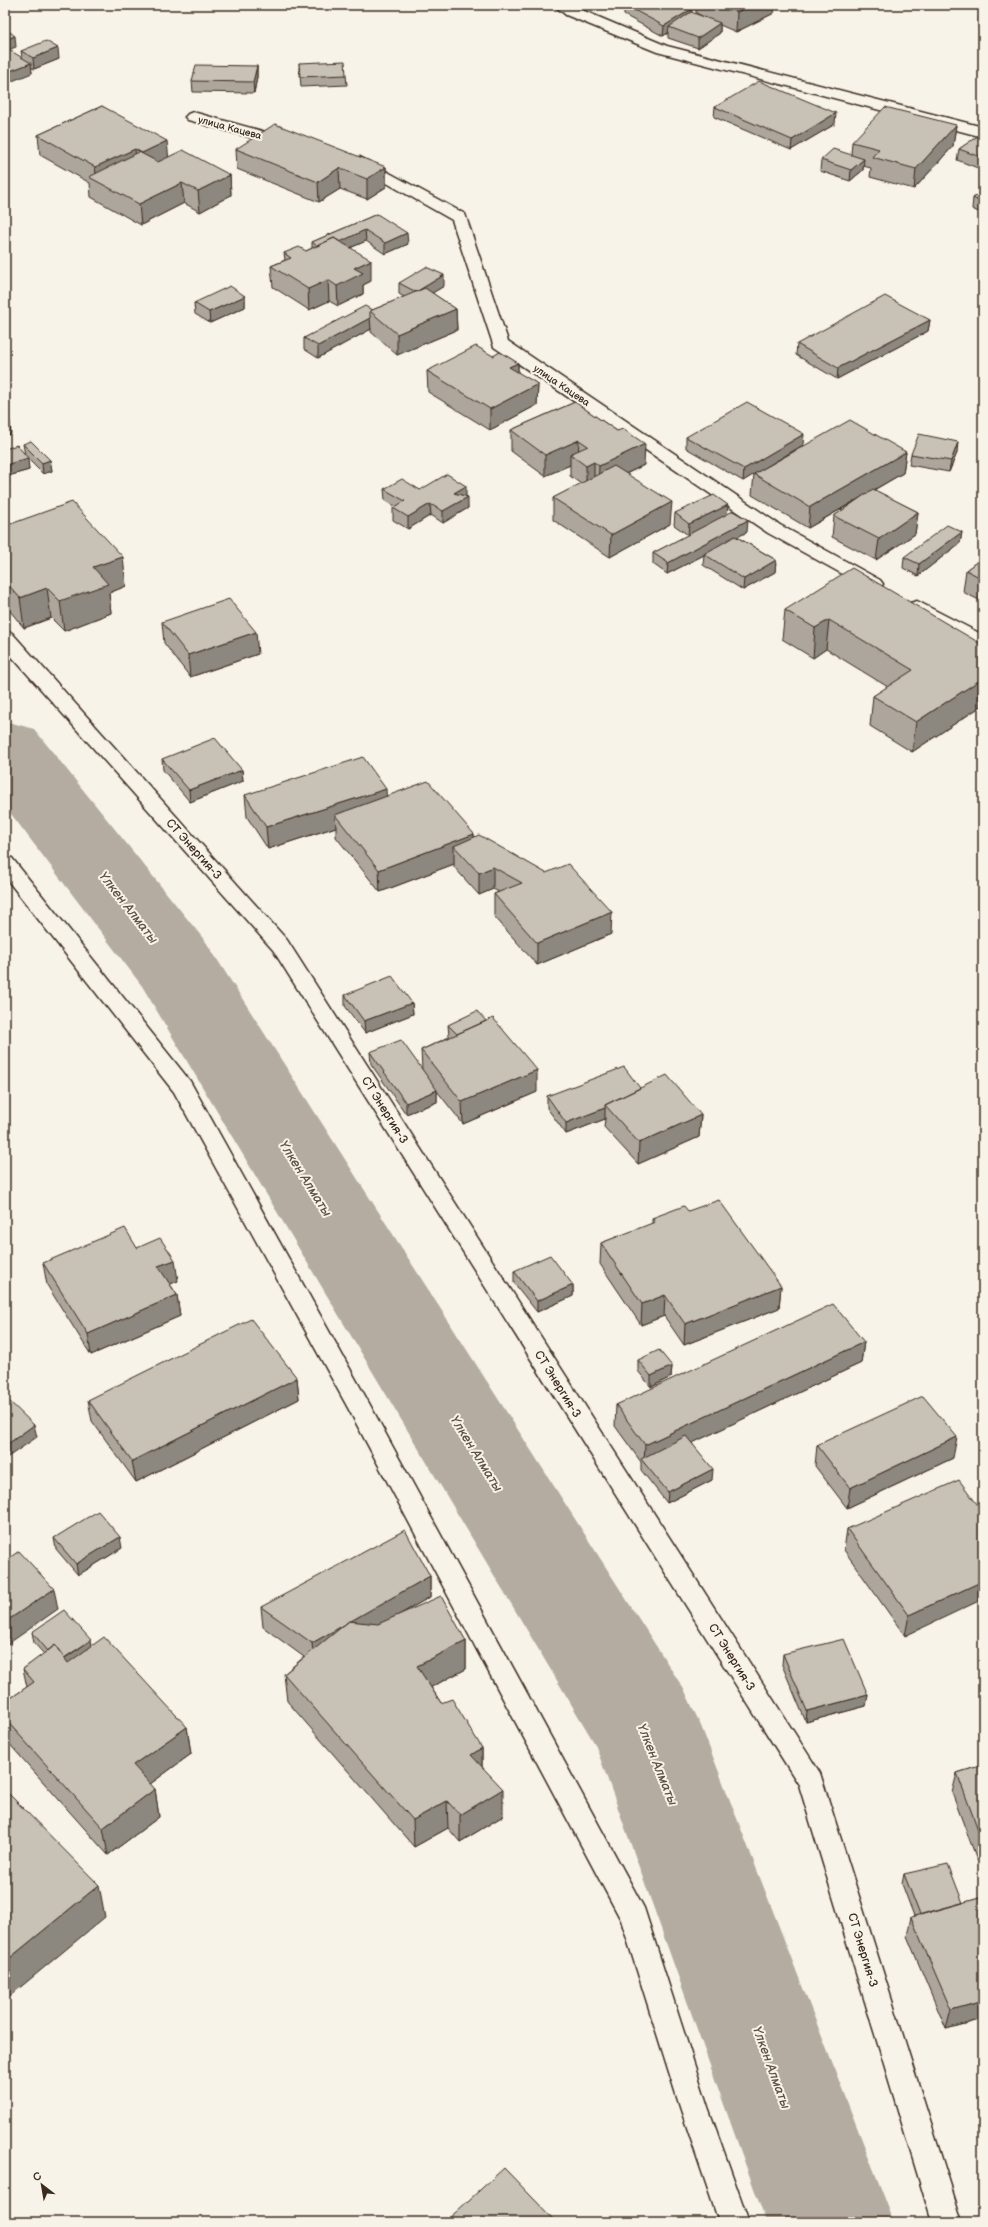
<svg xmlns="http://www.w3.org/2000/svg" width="988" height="2227" font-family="'Balsamiq Sans',sans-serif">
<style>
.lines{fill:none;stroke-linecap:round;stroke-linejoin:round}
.river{fill:#b4aca0;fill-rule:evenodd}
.street-casing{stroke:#3b2a1e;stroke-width:3}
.street{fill:#f7f3e8;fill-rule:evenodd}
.wall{fill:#aca69d;stroke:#3b2a1e}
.shaded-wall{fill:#8c877f;stroke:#3b2a1e}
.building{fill:#c8c1b6;stroke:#3b2a1e}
.labels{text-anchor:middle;stroke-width:4;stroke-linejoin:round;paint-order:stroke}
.far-street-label{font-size:10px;fill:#3b2a1e;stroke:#f7f3e8}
.street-label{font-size:12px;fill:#3b2a1e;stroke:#f7f3e8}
.water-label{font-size:13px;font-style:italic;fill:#5f5145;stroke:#f7f3e8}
</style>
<rect width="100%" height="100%" fill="#f7f3e8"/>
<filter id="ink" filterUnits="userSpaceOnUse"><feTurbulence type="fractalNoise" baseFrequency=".025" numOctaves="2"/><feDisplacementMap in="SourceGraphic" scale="8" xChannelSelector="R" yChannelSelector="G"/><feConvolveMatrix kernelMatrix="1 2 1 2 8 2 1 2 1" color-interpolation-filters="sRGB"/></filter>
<g filter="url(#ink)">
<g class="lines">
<path class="river" d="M5,721L34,729L206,942L685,1691L701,1726L894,2222H766L595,1744L142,986L5,806Z"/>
<g class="street-casing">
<path id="street" d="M554,5H570L667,46L983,127V137L657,52L566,15Z
M193,112L291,139L294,142L291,145L286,147L188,120L185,117L188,114Z
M360,157L465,214L508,341L780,525L880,580L883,584L880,588L874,590L868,588L768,533L494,347L452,220L355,165L352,162L355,159Z
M917,601L983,635V649L910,611L908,607L910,603Z
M5,631L12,633L287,940L820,1773L962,2222H932L799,1785L273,950L5,649Z
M5,856L12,858L190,1081L364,1394L644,1908L708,2107L749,2222H719L680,2107L621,1920L348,1408L174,1092L5,877Z"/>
</g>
<use href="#street" class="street"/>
</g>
<path class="wall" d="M624,5H656L658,6L692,9L691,13L704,17L696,13V5H775L774,13L736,32L720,25V33L698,48L668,38V33L663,36L624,15Z
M983,15V30L978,27L979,16Z
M21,51L59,59L34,69L31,67L32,73L22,57Z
M299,63L346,75L347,85L301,87Z
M257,66V77L254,93L193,92L192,81Z
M102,106L168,157L230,175L231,195L200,212L184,203L141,225L91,197L90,183L40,155L38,135Z
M715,107L835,124L791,150L714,117Z
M956,125L953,146L914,189L870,177L871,168L863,166V170L850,181L820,171L821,160L851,155L852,142Z
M983,133V170L957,160L959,149Z
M236,149L386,167V187L367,199L340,189L319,202L237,169Z
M983,192V214L972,209L973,198Z
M377,214L408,244L385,254L366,241L350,248L371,281L363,285V294L338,306L329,301L309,310L273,287L271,266L285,260L284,253L306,251L312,248V242Z
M399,283L444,286L432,293L456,309L457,330L397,355L371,332V329L318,358L304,349V338L404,297L399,294Z
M245,296V307L210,323L195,314L194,303Z
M930,320L928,331L837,379L796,355L797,344Z
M493,356L518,363V373L538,384L537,405L490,430L428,392L427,371Z
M575,402L644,465L626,474L670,524L610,557L553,520V498L581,484L570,476V465L545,476L511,451V430Z
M686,437L803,445L770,465L906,452L903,473L874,490L918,512L915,534L876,560L832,537L834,516L859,499L808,528L752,495L754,474L743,481L686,448Z
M23,444L50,460L52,471L43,474L27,458L29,470L8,476L9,484L5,485V449L25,455Z
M957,453L949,472L909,465L911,454Z
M384,489L420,490L466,496L468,508L443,523L431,515L408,529L393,520V508L396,507L385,500Z
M728,505L727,514L747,532L737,537L776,560L775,572L743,590L703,565L704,555L667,574L653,564V553L688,535L674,525L675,513Z
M5,526L126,586L109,593L111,613L64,631L51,618L24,628L5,605Z
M962,532L960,543L918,576L903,568L904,557Z
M983,557V602L963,592L966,570Z
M785,610L983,645V705L912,752L870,726L873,696L888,687L826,649L813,658L782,639Z
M162,622L258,654L190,677L164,643Z
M162,759L242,770L243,781L190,802L163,770Z
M245,795L386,796L474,834V837L611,934L537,965L494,916V894L499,892L493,889L479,895L454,867V864L380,892L336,837V827L268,849L247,817Z
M345,995L412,1003L413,1014L365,1033L345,1006Z
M448,1025L537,1092L463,1124L437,1091V1102L406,1114L371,1064L370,1052L422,1069L421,1050L449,1037V1036Z
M547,1096L701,1115L699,1137L638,1164L604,1127L605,1119L566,1134L547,1108Z
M688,1211L781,1286L779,1308L684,1345L664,1316L641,1325L600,1264L601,1243L652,1224V1218Z
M137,1248L178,1281L170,1284L177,1295L180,1316L91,1355L47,1285L43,1263Z
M514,1271L573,1285V1296L537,1312L514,1283Z
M864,1342L861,1363L692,1443L712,1480L667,1503L641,1470V1462L615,1426L616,1405Z
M638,1360L672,1366L671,1377L651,1387L638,1371Z
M297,1378L299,1399L136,1482L92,1421L88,1400Z
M817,1445L953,1458L847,1508L815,1466Z
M983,1512L905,1636L844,1550L847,1529Z
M54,1538L122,1548L78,1575L56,1549Z
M430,1576V1597L400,1614L466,1641V1669L431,1687L441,1703L482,1748V1766L503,1816L460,1842L448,1828L414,1847L287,1701L284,1674L304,1657L263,1627L261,1607Z
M32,1632L91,1640L92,1646L187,1727L191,1754L150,1784L155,1789L159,1817L108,1855L5,1739V1702L27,1687L23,1669L44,1654L34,1643Z
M783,1654L868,1695L866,1706L806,1722L782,1665Z
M983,1765V1864L979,1865L952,1793L957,1773Z
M904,1874L963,1903L983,1897V2019L946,2029L907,1936L911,1917L914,1916L902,1884Z"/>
<path class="shaded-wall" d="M752,5H775L774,13L736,32L737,12Z
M692,9L691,20L669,27L668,33L663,36L664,26Z
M720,23V33L698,48V38Z
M15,36L16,47L5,51V40Z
M58,48L59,59L34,69L33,58Z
M31,63L32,73L5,84V73Z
M257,66V77L254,93L253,82Z
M836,113L835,124L791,150L792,140Z
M956,125L953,146L914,189L916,169Z
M167,141L169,161L144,173L142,153Z
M135,149L137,169L97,181L95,167Z
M864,159L863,170L850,181L851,170Z
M386,167V187L367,199V179Z
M339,168L340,189L319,202L318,182Z
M230,175L231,195L200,212L198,191Z
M182,183L184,203L141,225L139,204Z
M365,230L366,241L322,260V249Z
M407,233L408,244L385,254V243Z
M371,260V281L363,285V294L338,306L337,286L354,268Z
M444,275V286L416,303V292Z
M328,280L329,301L309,310L308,289Z
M245,296V307L210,323L209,312Z
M456,309L457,330L397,355V334Z
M370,318L371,329L318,358V346Z
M930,320L928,331L837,379L838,368Z
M518,363V384L509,367Z
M538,384L537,405L490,430V409Z
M10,422L11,434L5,436V424Z
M804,434L803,445L743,481L744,469Z
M579,440L578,460L570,454V465L545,476V455Z
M958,442L957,453L949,472L951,461Z
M645,444L644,465L598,487L599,466Z
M906,452L903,473L808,528L810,507Z
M5,456L28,458L29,470L8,476L9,484L5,485Z
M50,460L52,471L43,474L42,463Z
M594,462V484L586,487V466Z
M466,486V497L454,493Z
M468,497V508L443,523V511Z
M672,502L670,524L610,557L611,535Z
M430,504L431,515L408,529V517Z
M728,505L727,516L688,535L689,524Z
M918,512L915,534L876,560L879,539Z
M748,520L747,532L705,554H704V555L667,574L668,563Z
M962,532L960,543L918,576L919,564Z
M123,557L126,586L109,593L111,613L64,631L60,601L93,567Z
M776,560L775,572L743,590L744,579Z
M47,588L51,618L24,628L20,598Z
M829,620L826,649L813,658L815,628Z
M256,632L258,654L190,677L188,655Z
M983,678V705L912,752L916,722Z
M242,770L243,781L190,802L189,790Z
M386,789L387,811L335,815L336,827L268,849L266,827Z
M474,834V856L454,846V864L380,892L379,870Z
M493,867V889L479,895V873Z
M612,912L611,934L537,965V943Z
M412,1003L413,1014L365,1033L364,1021Z
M537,1070V1092L463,1124L462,1102Z
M437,1090V1102L406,1114V1103Z
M605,1108V1119L566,1134V1123Z
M701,1115L699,1137L638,1164L639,1143Z
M175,1260L178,1281L161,1288L158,1266Z
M573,1285V1296L537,1312V1301Z
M781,1286L779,1308L684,1345L685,1324Z
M177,1295L180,1316L91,1355L88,1334Z
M665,1295L664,1316L641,1325L642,1304Z
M864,1342L861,1363L646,1465L644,1463L645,1445Z
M672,1366L671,1377L651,1387V1376Z
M297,1378L299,1399L136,1482L132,1461Z
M34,1425L37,1437L5,1459V1446Z
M957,1437L953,1458L847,1508L850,1488Z
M713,1469L712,1480L667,1503L668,1492Z
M120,1537L122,1548L78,1575L76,1564Z
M430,1576V1597L314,1664L312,1643Z
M983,1581V1599L905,1636L909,1615Z
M54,1589L58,1609L5,1646V1622Z
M91,1640L93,1651L60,1673L58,1663Z
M466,1641V1669L418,1694L417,1666Z
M868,1695L866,1706L806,1722L807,1711Z
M187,1727L191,1754L138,1793L133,1765Z
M482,1748V1775L471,1755Z
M155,1789L159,1817L108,1855L103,1828Z
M503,1789V1816L460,1842V1815Z
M447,1801L448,1828L414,1847L413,1820Z
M983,1850V1864L979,1865Z
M99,1885L105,1917L5,2000V1962Z
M983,2001V2019L946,2029L951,2010Z"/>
<path class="building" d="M625,5H656L658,6L660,5H685L692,9L664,26Z
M722,5H752L737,12Z
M691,12L720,23L698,38L669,27Z
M983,15V19L979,16Z
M5,28L15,36L5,40Z
M46,41L58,48L33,58L21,51Z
M11,51L31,63L5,73V54Z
M345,61L346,75L300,77L299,63Z
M196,65L257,66L253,82L192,81Z
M759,81L836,113L792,140L715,107Z
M102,106L167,141L142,153L135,149L95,167L38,135Z
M885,107L956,125L916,169L872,157L879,149L852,142Z
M275,124L386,167L367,179L339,168L318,182L236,149Z
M982,133H983V158L959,149Z
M833,149L864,159L851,170L821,160Z
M183,150L230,175L198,191L182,183L139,204L89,177L139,152L158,162Z
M983,192V203L973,198Z
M377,214L407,233L385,243L365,230L340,242L334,238L317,246L312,242Z
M334,238L371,260L354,268L363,273L337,286L328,280L308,289L271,266L291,258L284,253L299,247L306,251Z
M426,267L444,275L416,292L399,283Z
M230,286L245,296L209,312L194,303Z
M425,288L456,309L397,334L370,311Z
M885,296L930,320L838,368L797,344Z
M365,306L372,310L370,311V318L318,346L304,338Z
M476,346L493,356L500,352L518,363L509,367L538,384L490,409L427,371Z
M575,402L617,431L623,429L645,444L599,466L594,462L586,466L570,454L588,446L579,440L545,455L511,430Z
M747,402L804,434L744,469L686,437Z
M5,416L10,422L5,424Z
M850,420L906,452L810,507L754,474Z
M919,434L958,442L951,461L911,454Z
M31,441L50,460L42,463L23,444Z
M17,445L28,458L6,465L5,456V449Z
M614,466L672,502L611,535L553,498Z
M447,474L466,486L454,493L468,497L443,511L430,504L408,517L393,508L405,501L384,489L402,479L420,490Z
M873,489L918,512L879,539L834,516Z
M714,495L728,505L689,524L675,513Z
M72,502L123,557L93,567L108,584L60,601L47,588L20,598L5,581V526Z
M733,511L748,520L668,563L653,553Z
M947,525L962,532L919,564L904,557Z
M735,536L776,560L744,579L704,554Z
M983,557V579L966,570Z
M852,568L983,645V678L916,722L873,696L913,670L829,620L815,628L785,610Z
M229,599L256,632L188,655L162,622Z
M215,738L242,770L189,790L162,759Z
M363,757L386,789L266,827L245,795Z
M428,781L474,834L379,870L335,815Z
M479,835L546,873L568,864L612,912L537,943L494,894L522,883L493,867L479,873L454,846Z
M392,976L412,1003L364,1021L345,995Z
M477,1011L486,1021L457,1034L448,1025Z
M493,1018L537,1070L462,1102L421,1050Z
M401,1040L437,1090L406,1103L370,1052Z
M624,1067L640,1088L605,1105V1108L566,1123L547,1096Z
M667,1075L701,1115L639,1143L605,1105Z
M719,1200L781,1286L685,1324L665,1295L642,1304L601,1243L655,1222L652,1218L684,1206L688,1211Z
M125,1228L137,1248L160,1238L175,1260L158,1266L177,1295L88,1334L43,1263Z
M550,1255L573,1285L537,1301L514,1271Z
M833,1304L864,1342L645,1445L616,1405Z
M251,1319L297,1378L132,1461L88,1400Z
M659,1350L672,1366L651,1376L638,1360Z
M923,1396L957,1437L850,1488L817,1445Z
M5,1397L34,1425L5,1446Z
M686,1436L713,1469L668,1492L641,1459Z
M959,1480L983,1512V1581L909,1615L847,1529Z
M98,1511L120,1537L76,1564L54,1538Z
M405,1530L430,1576L351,1621H349L344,1625L312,1643L261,1607Z
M19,1551L54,1589L5,1622V1561Z
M441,1596L466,1641L417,1666L441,1703L452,1699L482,1748L471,1755L503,1789L460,1815L447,1801L413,1820L284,1674L349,1621L378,1624Z
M64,1610L91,1640L64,1658L55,1645L48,1651L32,1632Z
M104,1637L187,1727L133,1765L155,1789L103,1828L5,1719V1702L34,1682L23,1669L55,1645L68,1663Z
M844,1639L868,1695L807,1711L783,1654Z
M983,1765V1843L957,1773Z
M5,1792H7L99,1885L5,1962Z
M948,1864L963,1903L920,1915L904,1874Z
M983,1897V2001L951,2010L911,1917Z
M504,2168L556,2222H445Z"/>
</g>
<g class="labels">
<g class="far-street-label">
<text transform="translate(230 127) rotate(15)" y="4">улица Кацева</text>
<text transform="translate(562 385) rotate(34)" y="4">улица Кацева</text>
</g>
<g class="street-label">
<text transform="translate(194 849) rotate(48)" y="4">СТ Энергия-3</text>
<text transform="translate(385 1110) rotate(58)" y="4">СТ Энергия-3</text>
<text transform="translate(558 1384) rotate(58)" y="4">СТ Энергия-3</text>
<text transform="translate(732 1657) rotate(58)" y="4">СТ Энергия-3</text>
<text transform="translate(863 1950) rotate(73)" y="4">СТ Энергия-3</text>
</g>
<g class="water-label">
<text transform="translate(129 907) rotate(52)" y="5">Үлкен Алматы</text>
<text transform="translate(306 1178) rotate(58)" y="5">Үлкен Алматы</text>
<text transform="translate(477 1453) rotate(58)" y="5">Үлкен Алматы</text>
<text transform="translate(658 1764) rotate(68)" y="5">Үлкен Алматы</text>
<text transform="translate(772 2067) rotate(70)" y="5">Үлкен Алматы</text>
</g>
</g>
<rect width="988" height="2227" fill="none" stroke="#f7f3e8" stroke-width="20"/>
<rect x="10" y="10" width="968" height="2207" fill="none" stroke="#3b2a1e" stroke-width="1.5" filter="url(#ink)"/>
<g transform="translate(42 2185) rotate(329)" stroke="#f7f3e8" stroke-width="3" paint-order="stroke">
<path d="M0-3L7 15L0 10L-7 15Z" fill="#3b2a1e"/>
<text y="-6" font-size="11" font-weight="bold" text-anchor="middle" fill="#3b2a1e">С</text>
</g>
</svg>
